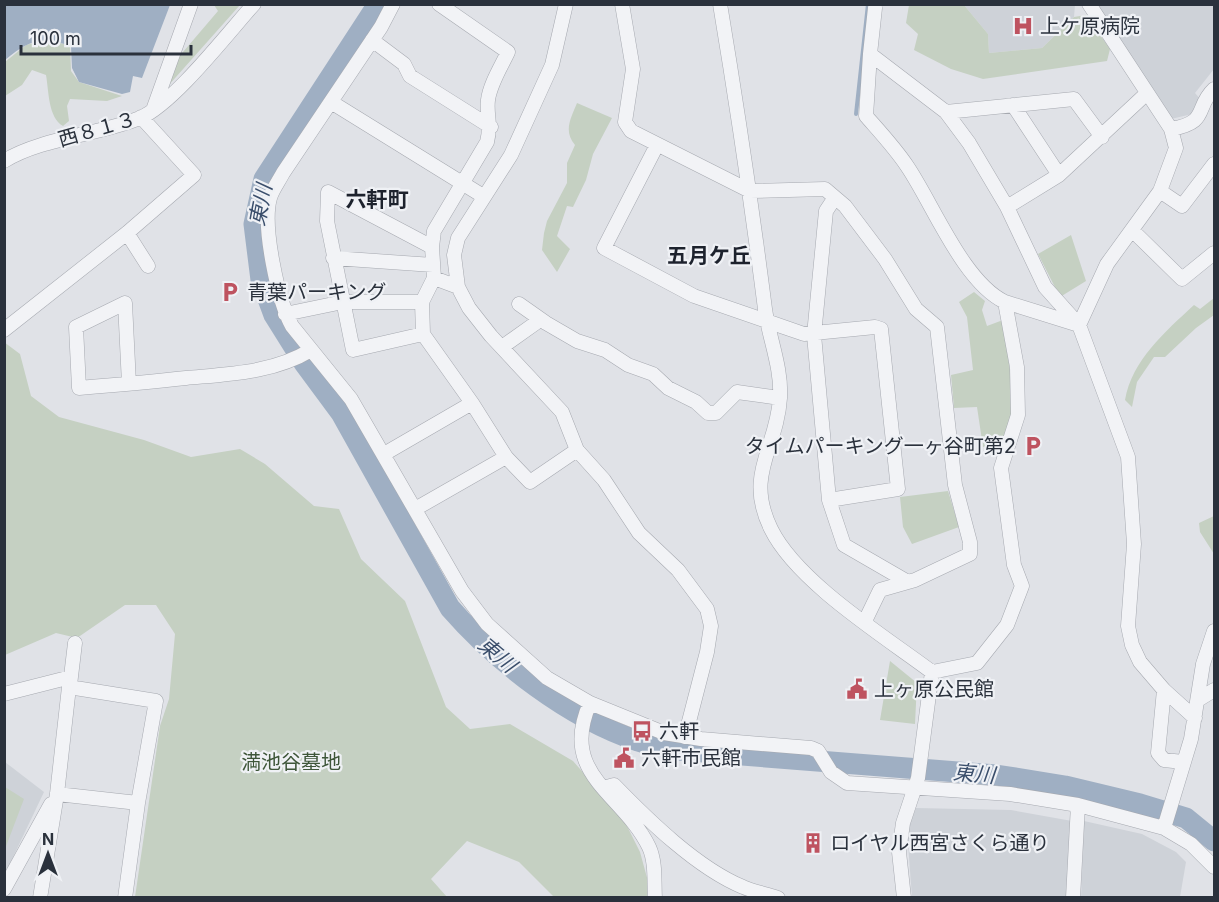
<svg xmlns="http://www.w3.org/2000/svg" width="1219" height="902" font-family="Inter,'Noto Sans JP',sans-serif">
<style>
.built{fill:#ced2d8}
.green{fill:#c5d0c2}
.water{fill:#9fafc3}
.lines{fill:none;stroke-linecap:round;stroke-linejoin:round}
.stream{stroke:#9fafc3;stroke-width:4}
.river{stroke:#9fafc3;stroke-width:21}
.minor-casing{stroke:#a6a9b0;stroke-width:15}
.minor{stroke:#f2f3f6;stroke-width:14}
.labels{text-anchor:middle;stroke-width:4.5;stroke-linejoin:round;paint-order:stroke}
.poi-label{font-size:20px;fill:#2a313c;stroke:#eff1f5;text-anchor:start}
.street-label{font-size:20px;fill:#2a313c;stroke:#eff1f5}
.park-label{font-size:20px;fill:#3e5639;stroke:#eff1f5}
.neighbourhood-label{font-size:21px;font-weight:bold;fill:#1d222d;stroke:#eff1f5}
.water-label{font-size:21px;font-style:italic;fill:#3a4e6b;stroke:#eff1f5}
</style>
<rect width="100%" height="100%" fill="#e0e2e7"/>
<path class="built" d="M964,5H1075L1074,17L1042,48L989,53L988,34Z
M1094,5H1214V69L1195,93L1201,100L1192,114L1171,119Z
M5,762L44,792L5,874Z
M916,808L1011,810L1072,821L1068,897H912L907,831Z
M1084,821L1142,834L1176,852L1186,862L1180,897L1081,898Z"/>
<path class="green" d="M214,5H240L168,86L177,59L218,11Z
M909,5H964L988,34L989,53L1042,48L1074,17L1086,15L1110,49L1107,61L983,79L951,69L914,50L918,34L906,23Z
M48,39L70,46L71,71L79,82L122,96L107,101L70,99L67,106L69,121L63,126C48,117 49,92 46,75L32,70L22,85L5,96V62L26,45Z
M577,103L612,118L593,154L586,180L573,207L567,206L557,236L570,249L557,272L542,250L544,233L547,221L567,183V163L575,145C563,131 571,118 577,103Z
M1071,235L1086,281L1060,297L1038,254Z
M974,292L985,301L982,310L987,326L1003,320L1015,406L1004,442L983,447L977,407L954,408L951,375L973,370L967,317L959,302Z
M1214,298V315L1196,328L1165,357H1154L1137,382L1132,407L1125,400C1132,360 1165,332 1194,305L1200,309Z
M4,342L20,354L31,396L59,417L144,440L191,457L240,449L265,464L314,506L339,509L361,559L405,601L446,707L470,729L510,724L573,761L623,818L640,852L649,885L647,897H554L519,862L467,841L431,879L447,897H135L160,726L169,699L175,634L156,605H125L77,638L56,633L5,655Z
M948,491L959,527L912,544L903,527L900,497Z
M1214,516V554L1200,532L1199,523Z
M890,661L917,683L915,724L880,720Z
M5,787L24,799L5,849Z"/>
<path class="water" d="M5,4H170V5L142,78L133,76L130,92L122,94L79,82L72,68L71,46C40,36 29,40 5,60Z"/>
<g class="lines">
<path class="stream" d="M856,114L868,4"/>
<path class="river" d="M378,4L264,179L254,224L261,280L274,315L304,363L341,413L450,608C498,663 569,718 638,741C651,745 665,747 678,750L996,775L1065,786L1140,804L1186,818L1214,841"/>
<g class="minor-casing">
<path id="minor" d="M393,4L381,27L283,173C279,181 272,190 270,198C262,226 278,301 292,326L351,399L462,591L487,624L547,678L590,703L664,733L701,739L811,748L818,751L831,772L847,783L1010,794L1078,805L1164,828L1191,844L1214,867
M566,4L552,65L511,155L458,238L454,255L458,287L469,308L491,336L562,412L577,450L604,480L639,533L678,570L707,609L711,626L707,652L685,737
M622,4L633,69L625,122L631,131L750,191L825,189L845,206L885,259L916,309L937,327L955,485L970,542V554L915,580L880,590L865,621
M720,4C737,106 752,207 765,309C769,338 782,368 780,398C777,449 744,474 771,529C797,582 884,636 932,672L918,778L903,823L899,852L904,898
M372,40L404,64L410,76L491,127
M870,54L875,8
M331,102L483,196
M1013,105L1059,175
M153,110L191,4
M946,112L1074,99L1102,137
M1171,129C1210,122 1194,108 1214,89
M657,145L604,248L694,296L804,334L875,327L881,329L898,489L829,500
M4,161C41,138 98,135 140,118C174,103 227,34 254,4
M1160,191L1182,206L1214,164
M834,199L826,211L814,335L829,500L844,545L908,582
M1007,207L1059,175L1146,94
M1132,230L1182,279L1214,253
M127,233L148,266
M333,258L433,265
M434,278L432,247L434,231L487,142C492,123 486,116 488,100C490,84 501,67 508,52L439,4
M519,304L546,323L577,341L605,350L628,365L653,374L668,388L696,402L708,413H716L737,392L780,398
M285,314L343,302H422L434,278L458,287
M1079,325L1005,302C963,282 933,204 907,166C895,148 880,132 866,116L870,54L946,112L969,143L1007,207L1045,287L1079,325L1128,457L1134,544L1128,626L1132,645L1140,662L1164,690L1195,718
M1079,325L1107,264L1160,191L1176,148L1171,129L1089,4
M4,330L127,233L194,175L141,117
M423,334L353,350L327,221L328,192L432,247
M502,347L540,320
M129,384L125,303L76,327L79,388C115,385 150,382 186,378C229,374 273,373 311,350
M384,454L472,403L423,334L422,302
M506,457L530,482L577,450
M415,509L506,457L472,403
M932,672L977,663L1007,625L1022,586L1014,565L1001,468L1018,415L1017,367L1005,302
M70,685L75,643
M1164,690L1158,753L1164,760L1183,762
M4,694L71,677
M1198,700L1214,690
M590,703C558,775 623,793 649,847C656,862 654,882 655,898
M603,788L614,785C648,820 697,868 743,887C754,892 767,894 778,898
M57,794L138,803
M1164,828L1191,739L1203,664L1214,631
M4,889L51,804
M40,898L57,794L69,687L156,701L138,803L125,898
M1073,898L1078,805"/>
</g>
<use href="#minor" class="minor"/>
</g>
<defs>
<g id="hospital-bare" transform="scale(1.62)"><path d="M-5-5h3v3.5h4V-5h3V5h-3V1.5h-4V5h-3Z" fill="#be5360" stroke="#eff1f5" stroke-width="2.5" paint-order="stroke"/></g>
<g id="parking-bare" transform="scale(1.62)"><path d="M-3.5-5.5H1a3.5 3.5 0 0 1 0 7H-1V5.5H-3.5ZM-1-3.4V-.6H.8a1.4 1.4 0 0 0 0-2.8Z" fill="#be5360" stroke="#eff1f5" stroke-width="2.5" paint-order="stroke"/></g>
<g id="civic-bare" transform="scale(1.62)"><path d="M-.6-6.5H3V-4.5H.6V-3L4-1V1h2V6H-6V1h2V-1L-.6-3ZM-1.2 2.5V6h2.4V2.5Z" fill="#be5360" stroke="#eff1f5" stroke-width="2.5" paint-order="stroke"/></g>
<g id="bus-bare" transform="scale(1.62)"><path d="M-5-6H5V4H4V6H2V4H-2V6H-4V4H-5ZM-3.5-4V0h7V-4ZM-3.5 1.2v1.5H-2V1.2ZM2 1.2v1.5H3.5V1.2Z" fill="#be5360" stroke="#eff1f5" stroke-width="2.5" paint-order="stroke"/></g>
<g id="building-bare" transform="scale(1.62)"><path d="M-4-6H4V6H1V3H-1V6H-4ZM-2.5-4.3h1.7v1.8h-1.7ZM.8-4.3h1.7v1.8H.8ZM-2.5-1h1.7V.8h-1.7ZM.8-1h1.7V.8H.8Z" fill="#be5360" stroke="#eff1f5" stroke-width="2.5" paint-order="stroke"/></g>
</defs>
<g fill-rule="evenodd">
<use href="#hospital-bare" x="1023" y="26"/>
<use href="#parking-bare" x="230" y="292"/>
<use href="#parking-bare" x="1033" y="446"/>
<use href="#civic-bare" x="857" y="689"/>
<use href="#bus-bare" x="642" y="731"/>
<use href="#civic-bare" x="624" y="758"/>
<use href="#building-bare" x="813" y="843"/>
</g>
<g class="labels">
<g class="poi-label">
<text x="1040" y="33">上ケ原病院</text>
<text x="247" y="299">青葉パーキング</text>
<text x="1016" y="453" text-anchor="end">タイムパーキング一ヶ谷町第2</text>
<text x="874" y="696">上ヶ原公民館</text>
<text x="659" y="738">六軒</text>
<text x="641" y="765">六軒市民館</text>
<text x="830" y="850">ロイヤル西宮さくら通り</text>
</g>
<g class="street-label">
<text transform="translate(97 129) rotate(-16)" y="7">西８１３</text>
</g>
<g class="park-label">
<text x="291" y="769">満池谷墓地</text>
</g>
<g class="neighbourhood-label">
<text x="377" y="207">六軒町</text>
<text x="709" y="263">五月ケ丘</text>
</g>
<g class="water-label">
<text transform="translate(261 205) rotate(-79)" y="7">東川</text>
<text transform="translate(497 655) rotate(40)" y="7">東川</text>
<text transform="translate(974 774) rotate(5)" y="7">東川</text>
</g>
</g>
<rect width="1219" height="902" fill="none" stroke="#2a313c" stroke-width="12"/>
<g transform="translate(48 854)" stroke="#eff1f5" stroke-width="4.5" paint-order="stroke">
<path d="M0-4.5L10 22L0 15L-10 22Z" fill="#2a313c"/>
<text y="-9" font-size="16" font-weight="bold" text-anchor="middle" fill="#2a313c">N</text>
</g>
<path d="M21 45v9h170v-9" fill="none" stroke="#2a313c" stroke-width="3"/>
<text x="30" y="45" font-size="18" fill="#2a313c" stroke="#eff1f5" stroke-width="4.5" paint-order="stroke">100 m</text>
</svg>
